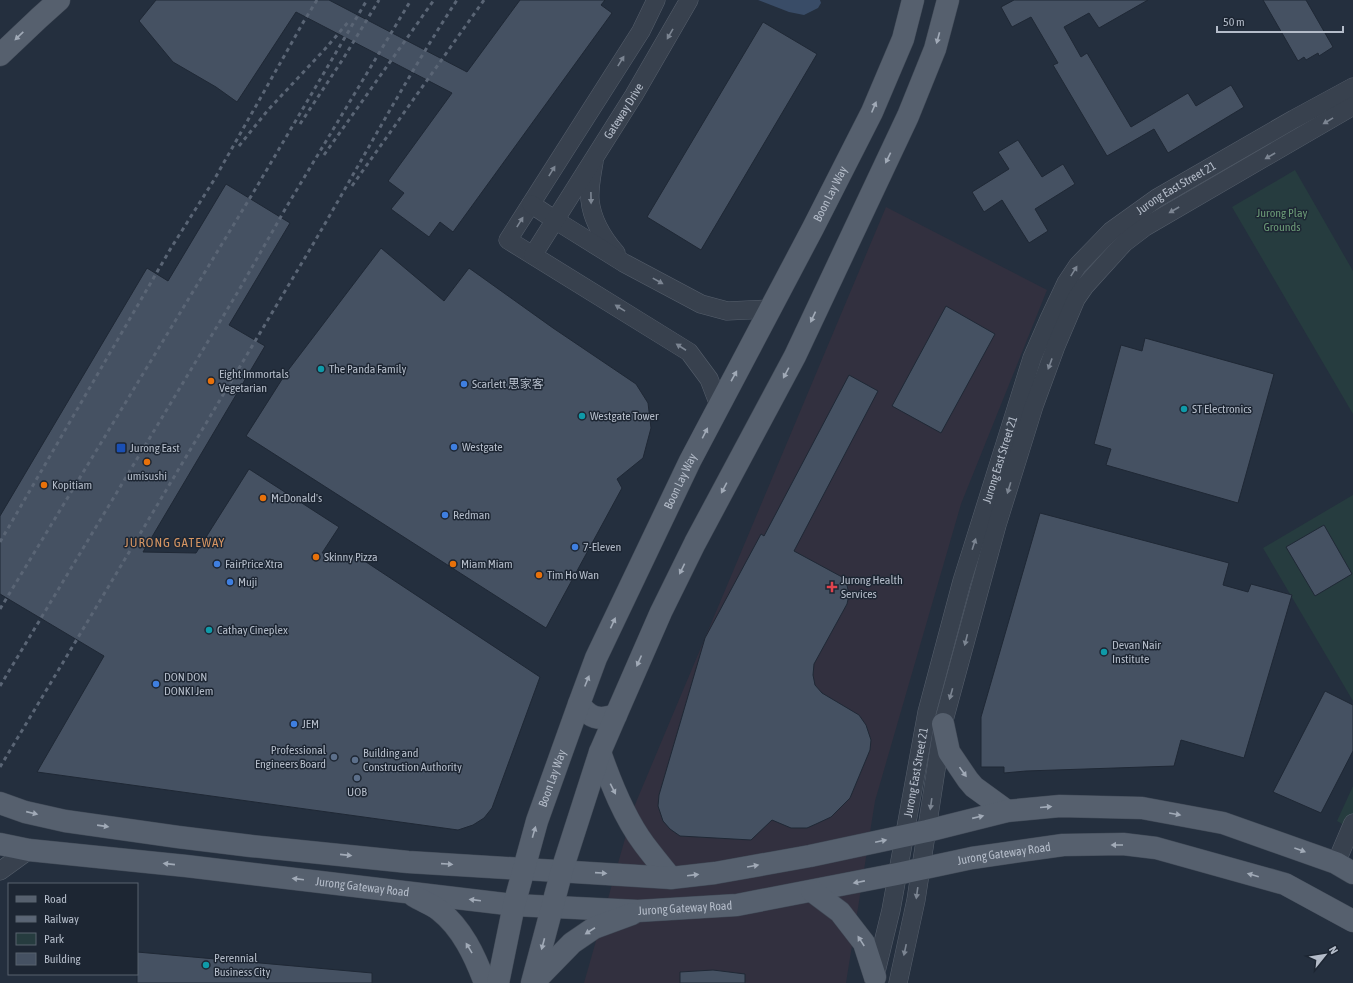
<svg xmlns="http://www.w3.org/2000/svg" width="1353" height="983" font-family="'Asap Condensed','Noto Sans SC',sans-serif">
<style>
.medical{fill:#32303f}
.green{fill:#263c3f}
.water{fill:#394c67}
.building{fill:#455162;stroke:#1f2835}
.lines{fill:none;stroke-linecap:round;stroke-linejoin:round}
.minor-casing{stroke:#565f6c;stroke-width:19}
.major-casing{stroke:#414a57;stroke-width:23}
.minor{stroke:#38414e;stroke-width:18}
.major{stroke:#56606e;stroke-width:22}
.rail{stroke:#5a6575;stroke-width:3;stroke-dasharray:4 4;stroke-linecap:butt}
.oneway{fill:#7c8592}
.oneway2{fill:#a1aab7}
.culture-dot{fill:#0f9aa8;stroke:#1d2633;stroke-width:1.5}
.food-dot{fill:#e8710a;stroke:#1d2633;stroke-width:1.5}
.shop-dot{fill:#3f7fe0;stroke:#1d2633;stroke-width:1.5}
.transit-dot{fill:#1a4fb4;stroke:#1d2633;stroke-width:1.5}
.health-dot{fill:#e0444e;stroke:#1d2633;stroke-width:1.5}
.service-dot{fill:#5c6f8a;stroke:#1d2633;stroke-width:1.5}
.labels{text-anchor:middle;stroke-width:3;stroke-linejoin:round;paint-order:stroke}
.street-label{font-size:12px;fill:#b4bcc9;stroke:#1d2633}
.park-label{font-size:12px;fill:#6b9a76;stroke:#1d2633}
.poi-label{font-size:12px;fill:#b4bcc9;stroke:#1d2633;text-anchor:start}
.neighbourhood-label{font-size:13px;letter-spacing:1px;fill:#d59563;stroke:#1d2633}
</style>
<rect width="100%" height="100%" fill="#242f3e"/>
<path class="medical" d="M886,207L1047,290L961,504L875,801L846,983H584L634,807Z"/>
<path class="green" d="M1295,170L1353,271V414L1232,207Z
M1353,495V701L1263,548Z
M1353,786V830L1337,821Z"/>
<path class="water" d="M758,0H820L821,3L818,8L804,15L789,12Z"/>
<path class="building" d="M156,0H329L467,72L520,0H605L601,5L612,13L453,232L440,222L429,237L391,209L404,193L388,181L452,93L296,12L237,102L216,87L173,62L139,21Z
M1014,0H1148L1099,28L1089,13L1064,27L1081,57L1087,53L1131,127L1188,93L1196,106L1231,85L1244,107L1168,153L1154,129L1107,156L1053,65L1058,63L1031,17L1012,27L1001,7Z
M1263,0H1306L1333,47L1319,56L1318,53L1306,60L1304,57L1298,61Z
M763,22L817,54L701,250L647,217Z
M1018,140L1042,177L1063,164L1075,184L1035,209L1048,231L1029,243L1002,200L984,212L972,192L1009,169L998,152Z
M226,184L290,223L229,325L265,346L143,552L196,553L249,469L339,527L322,553L354,554L540,677L492,808L484,818L473,825L458,830L37,772L104,656L0,594V516L147,268L168,281Z
M381,248L444,301L469,268L553,328L636,384L648,403L651,428L643,458L617,479L622,488L546,628L246,436L286,373Z
M946,306L995,334L941,433L892,406Z
M1145,338L1274,374L1238,503L1106,465L1111,449L1094,444L1121,345L1142,351Z
M849,375L878,391L794,551L842,577L847,585L849,595L847,604L814,664L813,675L815,685L822,693L859,715L866,725L871,740L870,750L850,798L831,817L816,824L807,828H791L772,820L751,840L680,836L670,829L663,821L658,806L659,795L705,638L761,534L764,536Z
M1040,513L1229,563L1223,585L1248,592L1251,584L1292,595L1244,758L1181,740L1174,766L1026,771L1004,773V767H981V717Z
M1324,525L1352,574L1315,596L1286,547Z
M1325,691L1353,705V751L1321,813L1273,792Z
M137,952L372,973V983H137Z
M713,970L745,974V983H680V972Z"/>
<g class="lines">
<g class="minor-casing">
<g id="minor">
<path d="M656,0L641,31L508,240L689,352L709,379L719,405"/>
<path d="M594,162C592,174 589,188 590,200C592,220 603,238 616,253"/>
<path d="M531,204L555,220L624,263L701,304L727,311L771,309"/>
<path id="s1" d="M533,255L634,95L689,0"/>
<path d="M1336,863L1353,823"/>
<path d="M0,871L29,850"/>
<path id="s2" d="M874,980L891,910L927,712L962,581L1032,358L1049,319L1066,283L1078,265L1111,231L1157,198L1294,119L1353,87"/>
<path d="M898,983L916,900L943,724L997,525L1034,406L1056,346L1076,299L1085,286L1124,243L1145,227L1353,106"/>
</g>
</g>
<g class="major-casing">
<g id="major">
<path d="M0,55L39,18L59,0"/>
<path d="M579,704C590,718 598,721 616,715"/>
<path d="M943,724L949,752L968,780L974,787L1007,811"/>
<path d="M600,752C611,784 624,817 644,844C653,856 662,867 671,878"/>
<path d="M0,803L25,812L65,821L178,837L251,846L408,862L671,878L715,873L810,856L927,831L1007,811L1060,806L1142,808L1223,823L1336,863L1353,873"/>
<path id="s3" d="M0,844L29,850L186,866L514,905L638,911L737,905L897,874L972,858L1063,845L1123,844L1156,848L1285,884L1353,921"/>
<path d="M812,891L840,912L864,943L875,977"/>
<path d="M414,896C422,901 431,904 439,910C462,928 475,956 485,983"/>
<path id="s4" d="M498,983L514,905L537,821L579,704L596,658L690,461L813,228L872,112L903,39L913,0"/>
<path d="M532,983L562,870L600,752L616,715L661,612L695,543L795,356L908,116L935,49L948,0"/>
<path d="M533,983L572,943L594,928L632,914"/>
</g>
</g>
<use href="#minor" class="minor"/>
<use href="#major" class="major"/>
<path class="rail" d="M300,124L343,59L379,0
M239,146L268,110L325,49L350,20
M324,155L434,0
M352,186L484,0
M0,542L171,248L214,180L304,21L317,0
M0,609L256,188L367,0
M0,686L239,290L287,206L411,0
M0,767C104,595 206,423 309,251C358,168 404,81 457,0"/>
</g>
<defs><path id="oneway-solid" d="M-6-.8H1V-3.2L6.5 0L1 3.2V.8H-6Z"/></defs>
<g class="oneway">
<use href="#oneway-solid" transform="translate(670 34) rotate(120)"/>
<use href="#oneway-solid" transform="translate(621 61) rotate(-58)"/>
<use href="#oneway-solid" transform="translate(1328 121) rotate(149)"/>
<use href="#oneway-solid" transform="translate(1270 156) rotate(150)"/>
<use href="#oneway-solid" transform="translate(552 171) rotate(-58)"/>
<use href="#oneway-solid" transform="translate(591 198) rotate(89)"/>
<use href="#oneway-solid" transform="translate(1174 210) rotate(150)"/>
<use href="#oneway-solid" transform="translate(520 222) rotate(-58)"/>
<use href="#oneway-solid" transform="translate(1074 271) rotate(-58)"/>
<use href="#oneway-solid" transform="translate(658 281) rotate(29)"/>
<use href="#oneway-solid" transform="translate(620 308) rotate(-148)"/>
<use href="#oneway-solid" transform="translate(681 347) rotate(-147)"/>
<use href="#oneway-solid" transform="translate(1050 364) rotate(110)"/>
<use href="#oneway-solid" transform="translate(1009 488) rotate(107)"/>
<use href="#oneway-solid" transform="translate(974 544) rotate(-72)"/>
<use href="#oneway-solid" transform="translate(966 640) rotate(104)"/>
<use href="#oneway-solid" transform="translate(951 694) rotate(106)"/>
<use href="#oneway-solid" transform="translate(931 804) rotate(98)"/>
<use href="#oneway-solid" transform="translate(917 893) rotate(98)"/>
<use href="#oneway-solid" transform="translate(905 950) rotate(102)"/>
</g>
<g class="oneway2">
<use href="#oneway-solid" transform="translate(19 36) rotate(136)"/>
<use href="#oneway-solid" transform="translate(938 38) rotate(105)"/>
<use href="#oneway-solid" transform="translate(874 107) rotate(-67)"/>
<use href="#oneway-solid" transform="translate(888 158) rotate(116)"/>
<use href="#oneway-solid" transform="translate(813 317) rotate(115)"/>
<use href="#oneway-solid" transform="translate(786 373) rotate(118)"/>
<use href="#oneway-solid" transform="translate(734 376) rotate(-61)"/>
<use href="#oneway-solid" transform="translate(705 433) rotate(-63)"/>
<use href="#oneway-solid" transform="translate(724 488) rotate(118)"/>
<use href="#oneway-solid" transform="translate(682 569) rotate(116)"/>
<use href="#oneway-solid" transform="translate(613 623) rotate(-65)"/>
<use href="#oneway-solid" transform="translate(639 661) rotate(114)"/>
<use href="#oneway-solid" transform="translate(587 681) rotate(-68)"/>
<use href="#oneway-solid" transform="translate(963 772) rotate(54)"/>
<use href="#oneway-solid" transform="translate(613 789) rotate(63)"/>
<use href="#oneway-solid" transform="translate(1046 807) rotate(-5)"/>
<use href="#oneway-solid" transform="translate(32 813) rotate(13)"/>
<use href="#oneway-solid" transform="translate(1175 814) rotate(10)"/>
<use href="#oneway-solid" transform="translate(978 817) rotate(-13)"/>
<use href="#oneway-solid" transform="translate(103 826) rotate(8)"/>
<use href="#oneway-solid" transform="translate(534 832) rotate(-74)"/>
<use href="#oneway-solid" transform="translate(881 841) rotate(-12)"/>
<use href="#oneway-solid" transform="translate(1117 845) rotate(180)"/>
<use href="#oneway-solid" transform="translate(1300 850) rotate(20)"/>
<use href="#oneway-solid" transform="translate(346 855) rotate(6)"/>
<use href="#oneway-solid" transform="translate(169 864) rotate(-174)"/>
<use href="#oneway-solid" transform="translate(447 864) rotate(4)"/>
<use href="#oneway-solid" transform="translate(753 866) rotate(-10)"/>
<use href="#oneway-solid" transform="translate(601 873) rotate(4)"/>
<use href="#oneway-solid" transform="translate(693 875) rotate(-7)"/>
<use href="#oneway-solid" transform="translate(1253 875) rotate(-164)"/>
<use href="#oneway-solid" transform="translate(298 879) rotate(-173)"/>
<use href="#oneway-solid" transform="translate(859 882) rotate(169)"/>
<use href="#oneway-solid" transform="translate(475 900) rotate(-173)"/>
<use href="#oneway-solid" transform="translate(590 931) rotate(147)"/>
<use href="#oneway-solid" transform="translate(861 941) rotate(-123)"/>
<use href="#oneway-solid" transform="translate(543 944) rotate(105)"/>
<use href="#oneway-solid" transform="translate(469 948) rotate(-121)"/>
</g>
<g class="culture-dot">
<circle cx="321" cy="369" r="4"/>
<circle cx="1184" cy="409" r="4"/>
<circle cx="582" cy="416" r="4"/>
<circle cx="209" cy="630" r="4"/>
<circle cx="1104" cy="652" r="4"/>
<circle cx="206" cy="965" r="4"/>
</g>
<g class="food-dot">
<circle cx="211" cy="381" r="4"/>
<circle cx="147" cy="462" r="4"/>
<circle cx="44" cy="485" r="4"/>
<circle cx="263" cy="498" r="4"/>
<circle cx="316" cy="557" r="4"/>
<circle cx="453" cy="564" r="4"/>
<circle cx="539" cy="575" r="4"/>
</g>
<g class="shop-dot">
<circle cx="464" cy="384" r="4"/>
<circle cx="454" cy="447" r="4"/>
<circle cx="445" cy="515" r="4"/>
<circle cx="575" cy="547" r="4"/>
<circle cx="217" cy="564" r="4"/>
<circle cx="230" cy="582" r="4"/>
<circle cx="156" cy="684" r="4"/>
<circle cx="294" cy="724" r="4"/>
</g>
<rect class="transit-dot" x="116" y="443" width="10" height="10" rx="2"/>
<path class="health-dot" d="M830 581h4v4h4v4h-4v4h-4v-4h-4v-4h4z"/>
<g class="service-dot">
<circle cx="334" cy="757" r="4"/>
<circle cx="355" cy="760" r="4"/>
<circle cx="357" cy="778" r="4"/>
</g>
<g class="labels">
<g class="street-label">
<text dy="4" stroke="none"><textPath href="#s1" startOffset="170">Gateway Drive</textPath></text>
<text dy="4" stroke="none"><textPath href="#s2" startOffset="872">Jurong East Street 21</textPath></text>
<text dy="4" stroke="none"><textPath href="#s4" startOffset="860">Boon Lay Way</textPath></text>
<text dy="4" stroke="none"><textPath href="#s2" startOffset="536">Jurong East Street 21</textPath></text>
<text dy="4" stroke="none"><textPath href="#s4" startOffset="536">Boon Lay Way</textPath></text>
<text dy="4" stroke="none"><textPath href="#s2" startOffset="212">Jurong East Street 21</textPath></text>
<text dy="4" stroke="none"><textPath href="#s4" startOffset="212">Boon Lay Way</textPath></text>
<text dy="4" stroke="none"><textPath href="#s3" startOffset="1013">Jurong Gateway Road</textPath></text>
<text dy="4" stroke="none"><textPath href="#s3" startOffset="365">Jurong Gateway Road</textPath></text>
<text dy="4" stroke="none"><textPath href="#s3" startOffset="689">Jurong Gateway Road</textPath></text>
</g>
<g class="park-label">
<text x="1282" y="217">Jurong Play<tspan x="1282" dy="14">Grounds</tspan></text>
</g>
<g class="poi-label">
<text x="329" y="373">The Panda Family</text>
<text x="219" y="378">Eight Immortals<tspan x="219" dy="14">Vegetarian</tspan></text>
<text x="472" y="388">Scarlett 思家客</text>
<text x="1192" y="413">ST Electronics</text>
<text x="590" y="420">Westgate Tower</text>
<text x="462" y="451">Westgate</text>
<text x="130" y="452">Jurong East</text>
<text x="147" y="480" text-anchor="middle">umisushi</text>
<text x="52" y="489">Kopitiam</text>
<text x="271" y="502">McDonald's</text>
<text x="453" y="519">Redman</text>
<text x="583" y="551">7-Eleven</text>
<text x="324" y="561">Skinny Pizza</text>
<text x="225" y="568">FairPrice Xtra</text>
<text x="461" y="568">Miam Miam</text>
<text x="547" y="579">Tim Ho Wan</text>
<text x="841" y="584">Jurong Health<tspan x="841" dy="14">Services</tspan></text>
<text x="238" y="586">Muji</text>
<text x="217" y="634">Cathay Cineplex</text>
<text x="1112" y="649">Devan Nair<tspan x="1112" dy="14">Institute</tspan></text>
<text x="164" y="681">DON DON<tspan x="164" dy="14">DONKI Jem</tspan></text>
<text x="302" y="728">JEM</text>
<text x="326" y="754" text-anchor="end">Professional<tspan x="326" dy="14">Engineers Board</tspan></text>
<text x="363" y="757">Building and<tspan x="363" dy="14">Construction Authority</tspan></text>
<text x="357" y="796" text-anchor="middle">UOB</text>
<text x="214" y="962">Perennial<tspan x="214" dy="14">Business City</tspan></text>
</g>
<g class="neighbourhood-label">
<text x="175" y="547">JURONG GATEWAY</text>
</g>
</g>
<rect x="8" y="883" width="130" height="92" fill="#1d2633" stroke="#59626f"/>
<rect x="16" y="896" width="20" height="6" fill="#56606e" stroke="#59626f"/>
<text x="44" y="903" font-size="12" fill="#b4bcc9">Road</text>
<rect x="16" y="916" width="20" height="6" fill="#5a6575" stroke="#59626f"/>
<text x="44" y="923" font-size="12" fill="#b4bcc9">Railway</text>
<rect x="16" y="933" width="20" height="12" fill="#263c3f" stroke="#59626f"/>
<text x="44" y="943" font-size="12" fill="#b4bcc9">Park</text>
<rect x="16" y="953" width="20" height="12" fill="#455162" stroke="#59626f"/>
<text x="44" y="963" font-size="12" fill="#b4bcc9">Building</text>
<g transform="translate(1325 955) rotate(60)" stroke="#1d2633" stroke-width="3" paint-order="stroke">
<path d="M0-3L7 15L0 10L-7 15Z" fill="#b4bcc9"/>
<text y="-6" font-size="11" font-weight="bold" text-anchor="middle" fill="#b4bcc9">N</text>
</g>
<path d="M1217 26v6h126v-6" fill="none" stroke="#b4bcc9" stroke-width="2"/>
<text x="1223" y="26" font-size="12" fill="#b4bcc9" stroke="#1d2633" stroke-width="3" paint-order="stroke">50 m</text>
</svg>
